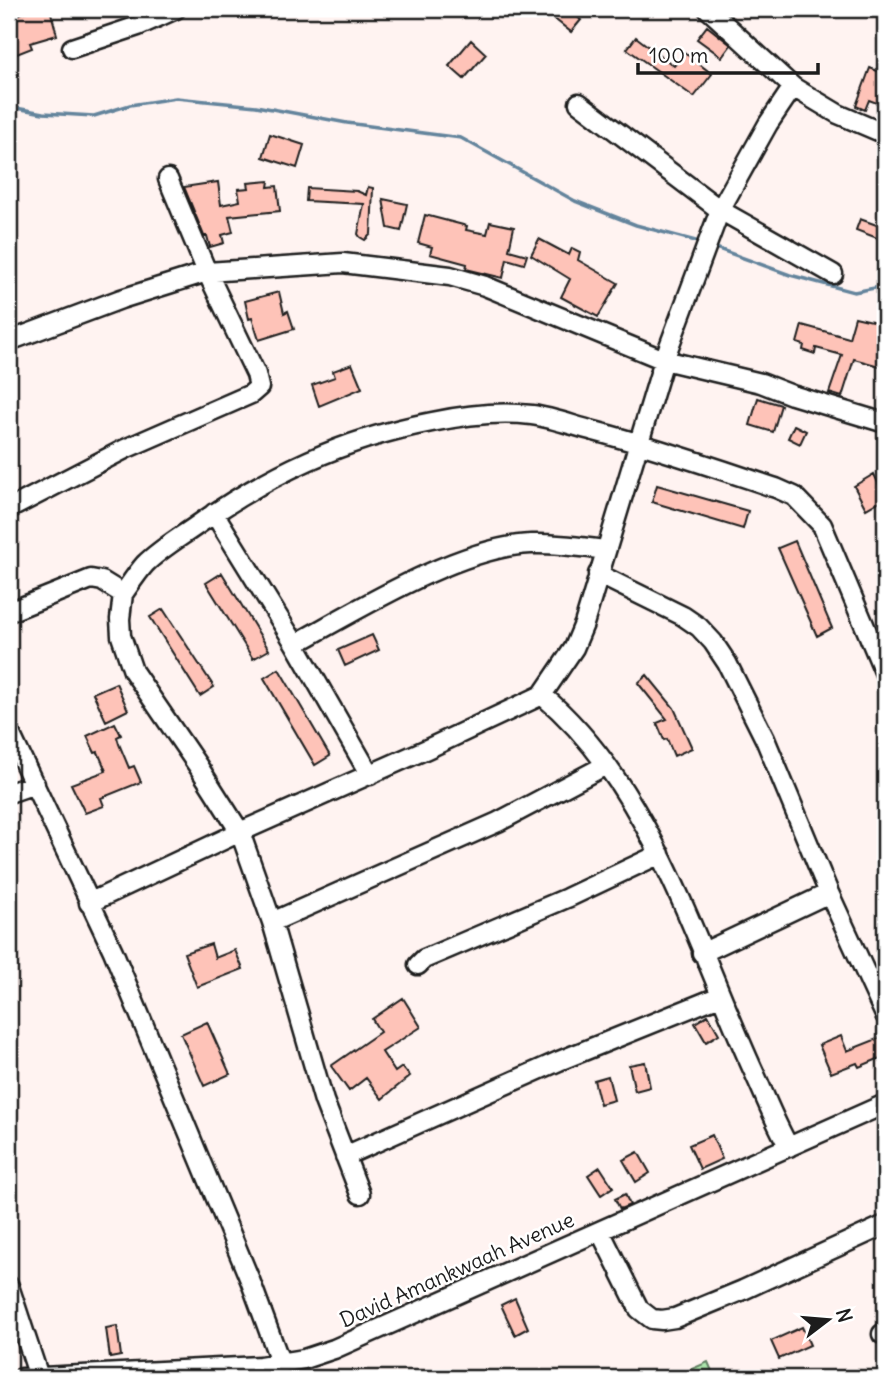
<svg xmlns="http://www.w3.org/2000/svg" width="894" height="1387" font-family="Delius,sans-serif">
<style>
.garden{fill:#abe6ab;stroke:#648164;stroke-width:2}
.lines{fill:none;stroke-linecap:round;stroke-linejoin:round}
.stream{stroke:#64849c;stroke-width:3.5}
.building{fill:#fec3b8;stroke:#1c1c1c;stroke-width:2}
.minor-casing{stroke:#1c1c1c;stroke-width:23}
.minor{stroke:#fff;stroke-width:18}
.labels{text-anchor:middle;stroke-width:5;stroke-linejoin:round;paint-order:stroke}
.street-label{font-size:21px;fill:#1c1c1c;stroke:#fff}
</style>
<rect width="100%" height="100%" fill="#fff3f1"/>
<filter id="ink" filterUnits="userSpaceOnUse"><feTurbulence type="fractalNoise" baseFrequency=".0143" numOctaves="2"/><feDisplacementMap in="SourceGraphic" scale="14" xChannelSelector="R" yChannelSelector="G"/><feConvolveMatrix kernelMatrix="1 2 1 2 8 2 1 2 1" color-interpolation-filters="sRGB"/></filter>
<g filter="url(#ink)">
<path class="garden" d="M708,1362L715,1378H671Z"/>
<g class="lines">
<path class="stream" d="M9,112L16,108L43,113L94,116L130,105L176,98L256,106L347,123L461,138L575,201L636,225L703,243
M713,247L790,275L854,292L885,286"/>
</g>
<path class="building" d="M31,9H50L57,35L30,43L32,48L9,57V19Z
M542,9H568L581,20L571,32Z
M707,26L731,45L722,57L697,39Z
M636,37L674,66L685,53L712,74L694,97L627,49Z
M471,40L486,54L464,79L449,66Z
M870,68L885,74V106L869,100L865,110L856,106Z
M270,134L304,145L297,168L263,157Z
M269,181L268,187L277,186L280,211L229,216L233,232L222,235L224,243L210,247L207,236H204L184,187L218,182L221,205L240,201L238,189L249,188L248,183Z
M368,187L373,188L371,234L365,240L360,237L358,234L364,204L306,201L307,188L357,191L366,195Z
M383,199L407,204L401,231L388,228Z
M425,215L467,226L466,230L487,234L490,222L514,227L509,250L527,255L524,264L507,259L503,278L466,269L467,264L430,254L432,247L418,243Z
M860,219L885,228V241L856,230Z
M539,239L569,255L572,248L580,252L578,260L618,283L598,317L561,297L570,279L531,255Z
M279,292L284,313L288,311L294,329L259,340L252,318L249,319L245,301Z
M855,317L885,324V359L883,367L854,359L842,397L829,393L842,355L816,348L815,354L803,350L804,345L797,343L802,325L849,338Z
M352,364L362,388L319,406L312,385L335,377L333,371Z
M758,398L781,405L773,432L750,425Z
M794,425L806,431L800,444L788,438Z
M874,474L885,498L866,509L854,486Z
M657,485L748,511L743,529L652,502Z
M795,541L832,628L817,636L778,548Z
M222,573L269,650L253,659L206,583Z
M163,609L214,687L200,696L150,617Z
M372,635L379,650L345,666L338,650Z
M279,669L330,756L315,765L264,678Z
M647,675L674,708L692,748L674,756L667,739L664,740L657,723L667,719L638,683Z
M116,683L128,710L106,721L93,693Z
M115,723L121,735L117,737L119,744L129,768L134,766L141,782L101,798L104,806L85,813L71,784L106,771L98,752L95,753L87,736Z
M211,944L215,958L235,950L243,969L197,987L184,953Z
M403,998L421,1027L382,1052L395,1072L402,1067L410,1076L382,1099L366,1078L349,1091L331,1066L380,1032L372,1019Z
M708,1015L719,1034L706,1042L695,1023Z
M207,1022L230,1074L204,1086L181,1034Z
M841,1036L847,1051L882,1037L885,1046V1056L859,1067L857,1063L831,1073L819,1045Z
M645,1062L650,1087L635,1091L629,1065Z
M608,1076L614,1100L600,1104L594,1080Z
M712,1135L722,1159L700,1169L689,1145Z
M638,1152L650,1173L636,1182L623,1160Z
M600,1167L613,1187L601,1195L588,1175Z
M625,1194L630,1205L620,1209L615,1199Z
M515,1298L528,1328L515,1335L501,1305Z
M117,1326L121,1356L110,1358L106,1328Z
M802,1327L810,1345L779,1359L771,1341Z"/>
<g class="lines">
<g class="minor-casing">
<path id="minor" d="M708,9L793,87L838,114L885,134
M72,48L138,26L176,9
M579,103L720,210L833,274
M9,341L121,299L207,272L343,263L450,276L485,286L664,360L761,383L792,395L885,423
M9,509L125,449L251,394L259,387L256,374L207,272L168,179
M214,513L295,644L370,775
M598,574L683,616L699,627L713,642L727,663L765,739L829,893L885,1015
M123,594L120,619L121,636L133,671L198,766L240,832L272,922L324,1101L360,1194
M9,612L91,579L102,581L123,594C130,584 137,573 145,564C160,549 179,538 196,526C269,474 343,439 432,422C465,415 498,411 532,415C553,418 574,426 594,431C656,447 716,468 776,488L794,496L822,525L885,674
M295,644C359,609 459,547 531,544C557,543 581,547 606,550
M542,695C652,787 695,943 753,1070C765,1096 775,1123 789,1147
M9,731L113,951L250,1280L281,1364
M9,793L35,784
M89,903L240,832L427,749L542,695L574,648L584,624L664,360L720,210L768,124L793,87
M272,922L498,822L606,765
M702,953L829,893
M418,965L424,959L567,898L660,854
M345,1156L559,1061L720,996
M600,1231L639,1309L652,1319L662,1320L675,1318L743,1290L885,1225
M9,1286L39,1377
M882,1334L885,1333
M22,1378L260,1366L304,1359L334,1349L885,1104"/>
</g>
<use href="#minor" class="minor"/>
</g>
</g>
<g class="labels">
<g class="street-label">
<text transform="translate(457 1270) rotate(-24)" y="7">David Amankwaah Avenue</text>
</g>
</g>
<rect width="894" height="1387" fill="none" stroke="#fff" stroke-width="35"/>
<rect x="18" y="18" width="859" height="1352" fill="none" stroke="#1c1c1c" stroke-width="2.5" filter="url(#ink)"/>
<g transform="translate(828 1320) rotate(74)" stroke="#ffffff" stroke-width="5" paint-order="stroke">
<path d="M0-5L12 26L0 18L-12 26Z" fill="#1c1c1c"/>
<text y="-10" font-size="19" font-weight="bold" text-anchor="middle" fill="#1c1c1c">N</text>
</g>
<path d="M638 63v10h180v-10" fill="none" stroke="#1c1c1c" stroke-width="3.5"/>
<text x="649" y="63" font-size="21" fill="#1c1c1c" stroke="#ffffff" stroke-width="5" paint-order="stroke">100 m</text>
</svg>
